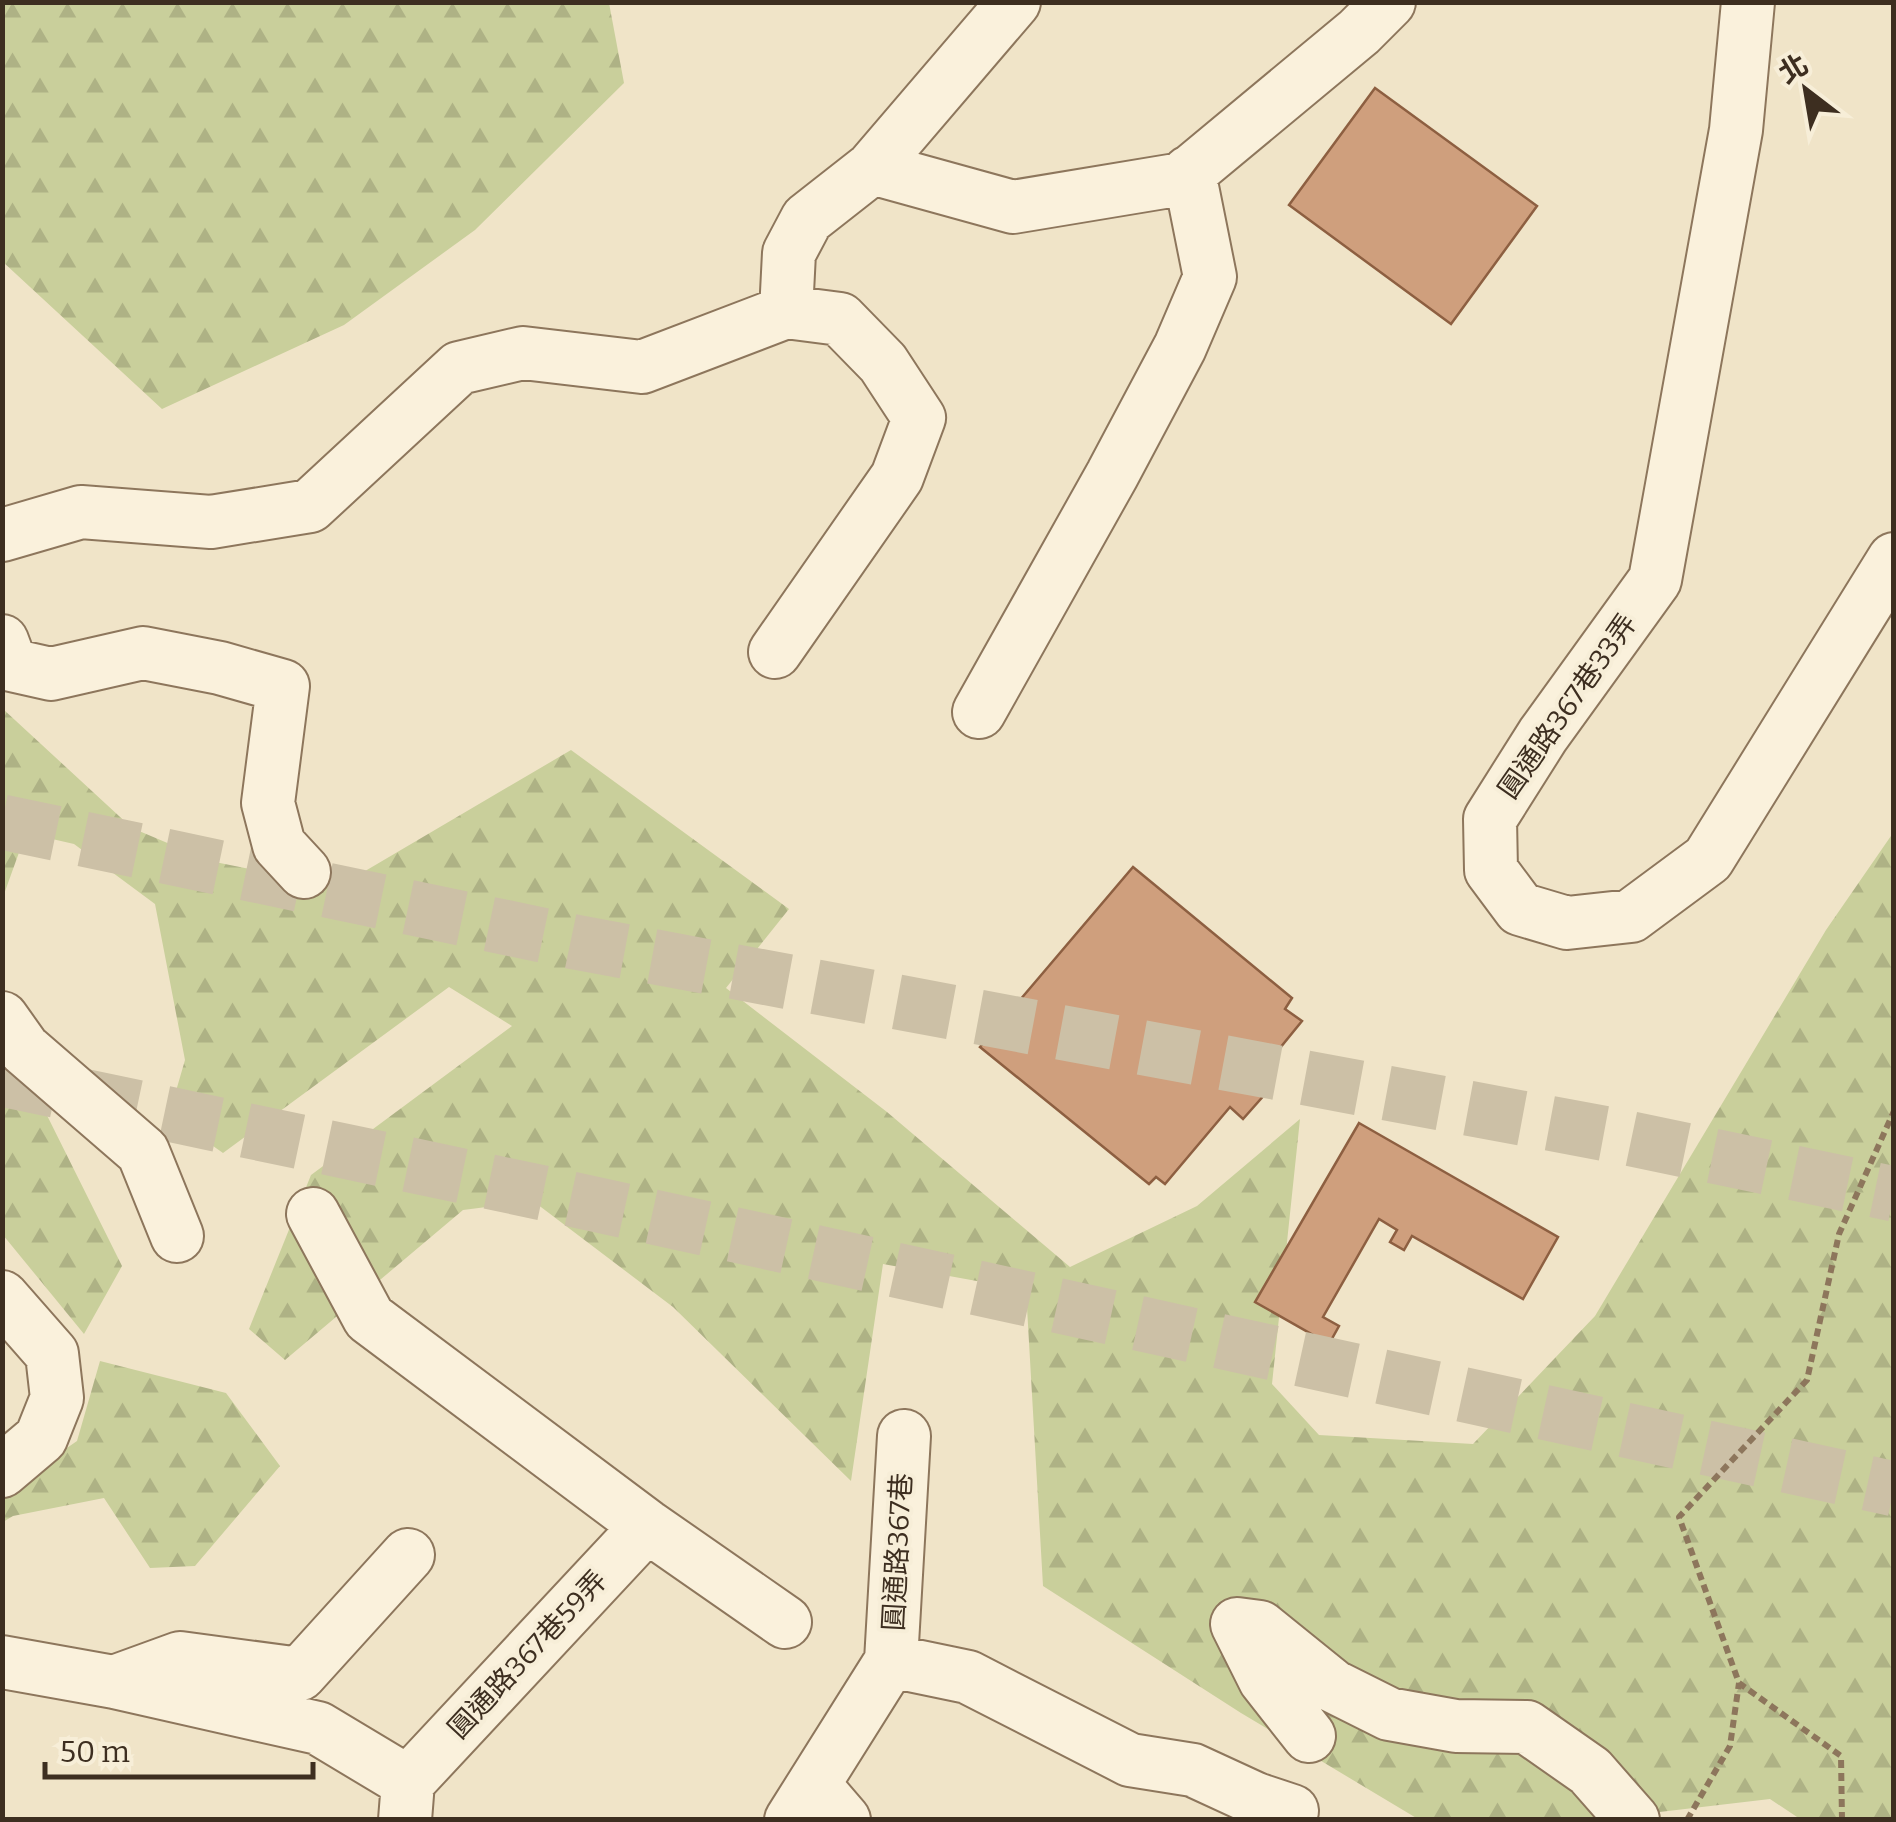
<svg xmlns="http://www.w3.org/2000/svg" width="1896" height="1822" font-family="Bitter,'Noto Sans TC',serif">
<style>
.forest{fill:url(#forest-firs)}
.building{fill:#cf9f7d;stroke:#8d5f41;stroke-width:2.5}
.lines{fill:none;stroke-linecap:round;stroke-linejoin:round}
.highway-tunnel{stroke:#ccc0a6;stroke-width:55;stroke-dasharray:55 28;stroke-linecap:butt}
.minor-casing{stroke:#8d765c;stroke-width:56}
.path{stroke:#8d765c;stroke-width:6;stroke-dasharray:8 5;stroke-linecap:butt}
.minor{stroke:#faf1dc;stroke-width:52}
.labels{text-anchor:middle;stroke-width:8;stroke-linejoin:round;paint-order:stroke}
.street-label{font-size:28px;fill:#3d2e20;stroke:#f7eed8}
</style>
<defs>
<pattern id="forest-firs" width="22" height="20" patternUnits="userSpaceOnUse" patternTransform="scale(2.5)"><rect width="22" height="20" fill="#c9cf9b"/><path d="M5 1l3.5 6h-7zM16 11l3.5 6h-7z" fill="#aeb285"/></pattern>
</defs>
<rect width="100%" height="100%" fill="#f0e4c8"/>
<path class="forest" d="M2,3H609L624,83L475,230L344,325L162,409L3,262Z
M3,709L132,828L210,861L338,887L571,750L789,909L726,988L887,1112L1070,1267L1197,1206L1300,1119L1272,1384L1319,1435L1473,1444L1595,1316L1826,930L1893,833V1819H1800L1770,1799L1600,1819H1418L1241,1713L1043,1586L1026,1290L883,1264L851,1481L673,1307L533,1201L463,1210L285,1360L249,1329L311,1175L512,1026L449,987L223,1153L169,1115L185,1060L155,904L74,844L26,833L3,897Z
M2,1025L122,1266L84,1334L3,1235Z
M100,1361L226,1393L280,1466L195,1566L150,1568L104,1498L13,1516L3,1522V1492L77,1441Z"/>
<path class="building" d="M1375,88L1537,206L1451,324L1289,205Z
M1133,867L1292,998L1285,1009L1302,1021L1254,1080L1266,1093L1243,1119L1230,1107L1165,1184L1156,1177L1149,1184L980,1047Z
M1359,1123L1558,1237L1523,1299L1412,1236L1404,1250L1390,1242L1397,1230L1379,1219L1323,1317L1339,1326L1329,1344L1255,1302Z"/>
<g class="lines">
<path class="highway-tunnel" d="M2,822L575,942L1618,1136L1894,1194
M2,1079L567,1198L1894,1489"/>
<g class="minor-casing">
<path id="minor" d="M1748,2L1736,130L1655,580L1543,735L1490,819L1491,870L1520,909L1567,923L1631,916L1708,859L1894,559
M872,168L1013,207L1182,179L1359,32L1389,2
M2,535L81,512L211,522L310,506L459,368L523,353L642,367L786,312L789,253L807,219L872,168L1014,2
M2,641L11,665L51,674L143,653L220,668L283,686L268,803L279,845L304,872
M775,652L897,477L919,418L883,363L840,319L786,312
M979,712L1112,475L1180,347L1210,277L1189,172
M2,1018L24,1049L143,1152L177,1236
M313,1214L369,1318L647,1526L785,1622
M2,1297L52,1354L57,1398L41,1438L2,1471
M891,1661L968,1677L1130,1760L1193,1770L1256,1799L1292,1811
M2,1662L114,1682L318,1728L408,1782L405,1820
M114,1682L180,1658L300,1674L408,1555
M1309,1736L1265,1680L1237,1624L1260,1627L1333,1686L1389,1714L1456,1726L1527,1727L1590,1771L1633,1820
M408,1782L647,1526
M814,1785L844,1820
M791,1820L891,1661L904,1436"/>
</g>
<path class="path" d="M1687,1820L1730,1746L1739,1683
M1842,1820L1841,1756L1739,1683L1679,1517L1807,1380L1839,1234L1894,1111"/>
<use href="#minor" class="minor"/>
</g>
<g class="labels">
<g class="street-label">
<text transform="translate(1567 706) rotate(-55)" y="10">圓通路367巷33弄</text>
<text transform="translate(897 1552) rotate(-87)" y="10">圓通路367巷</text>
<text transform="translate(527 1654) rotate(-47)" y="10">圓通路367巷59弄</text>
</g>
</g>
<rect width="1896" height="1822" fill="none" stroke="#3d2e20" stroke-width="10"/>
<g transform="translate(1806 90) rotate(329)" stroke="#f7eed8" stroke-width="8" paint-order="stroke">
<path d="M0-8L18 38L0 25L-18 38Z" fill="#3d2e20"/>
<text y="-15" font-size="28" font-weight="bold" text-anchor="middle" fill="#3d2e20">北</text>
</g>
<path d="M45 1762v15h268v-15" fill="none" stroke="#3d2e20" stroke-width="5"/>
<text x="60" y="1762" font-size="30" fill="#3d2e20" stroke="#f7eed8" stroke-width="8" paint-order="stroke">50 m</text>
</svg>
